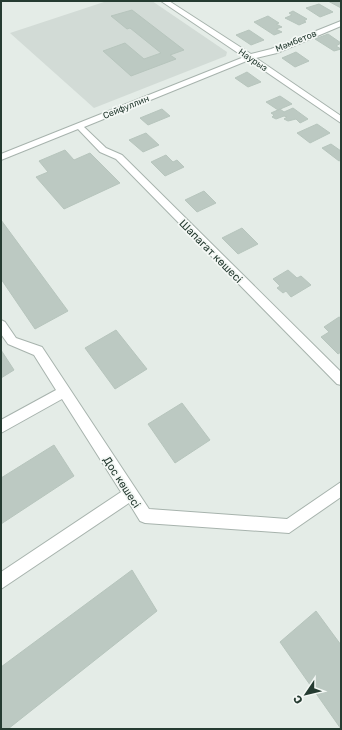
<svg xmlns="http://www.w3.org/2000/svg" width="342" height="730" font-family="Rubik,sans-serif">
<style>
.built{fill:#d2dbd6}
.building{fill:#bcc9c2;stroke:#b7c5bd}
.lines{fill:none;stroke-linecap:round;stroke-linejoin:round}
.minor-casing{stroke:#a7b3ad;stroke-width:2}
.minor{fill:#fff;fill-rule:evenodd}
.labels{text-anchor:middle;stroke-width:3.5;stroke-linejoin:round;paint-order:stroke}
.far-street-label{font-size:9px;fill:#253b31;stroke:#f4f8f5}
.street-label{font-size:11px;fill:#253b31;stroke:#f4f8f5}
</style>
<rect width="100%" height="100%" fill="#e4ece7"/>
<path class="built" d="M107,1H152L227,52L226,56L94,108L10,33Z"/>
<path class="building" d="M328,1H341V8Z
M319,4L333,12L320,17L306,8Z
M132,10L184,50L170,55L176,59L131,76L103,51L125,43L144,59L161,53L130,28L127,29L111,16Z
M293,11L307,19L304,21L306,22L299,25L285,18L292,15L289,13Z
M268,16L279,23L276,24L282,27L276,29L282,32L274,35L254,22Z
M249,30L264,40L251,45L236,35Z
M328,34L341,43L336,46L341,49L334,51L315,39Z
M296,52L309,61L295,67L282,58Z
M247,72L261,82L248,87L235,78Z
M280,96L292,104L278,110L266,102Z
M293,108L308,119L300,123L296,119L288,121L284,119L287,117L284,116L276,119L272,117L274,115L271,113L280,109L284,112Z
M162,109L170,116L148,125L140,118Z
M317,124L330,133L310,143L297,133Z
M146,133L159,145L143,152L129,140Z
M331,144L341,151V160L339,161L322,148Z
M65,150L74,160L90,153L120,183L64,209L36,177L48,172L39,161Z
M166,155L173,162L177,160L184,167L165,176L151,162Z
M204,191L216,203L197,212L185,200Z
M1,220L68,311L35,329L1,279Z
M242,228L258,244L238,254L222,238Z
M288,270L297,278L301,276L311,285L291,297L286,291L283,293L277,288L280,286L273,279Z
M339,317L341,318V352L338,354L321,337L329,332L324,327Z
M116,330L147,369L115,389L85,348Z
M1,350L14,370L1,378Z
M182,403L210,440L175,463L148,424Z
M54,445L74,476L1,524V478Z
M132,570L157,611L8,729H1V667Z
M316,611L341,645V729L280,642Z"/>
<g class="lines">
<g class="minor-casing">
<path id="minor" d="M161,1H169L251,54L271,49L341,21V26L277,53L256,58L341,116V123L249,60L84,127L106,148L122,155L341,372V385L337,384L116,159L100,152L78,129L1,160V154L244,57Z
M1,320L5,322L16,338L42,347L149,509L287,519L341,482V497L289,533L145,523L140,521L129,503L1,589V572L121,492L62,399L1,433V420L56,390L34,355L8,344L1,334Z"/>
</g>
<use href="#minor" class="minor"/>
</g>
<g class="labels">
<g class="far-street-label">
<text transform="translate(296 41) rotate(-22)" y="3">Мәмбетов</text>
<text transform="translate(253 60) rotate(34)" y="3">Наурыз</text>
<text transform="translate(126 107) rotate(-22)" y="3">Сейфуллин</text>
</g>
<g class="street-label">
<text transform="translate(211 251) rotate(45)" y="4">Шапагат көшесі</text>
<text transform="translate(122 482) rotate(57)" y="4">Дос көшесі</text>
</g>
</g>
<rect width="342" height="730" fill="none" stroke="#253b31" stroke-width="4"/>
<g transform="translate(306 694) rotate(235)" stroke="#f4f8f5" stroke-width="3" paint-order="stroke">
<path d="M0-3L7 15L0 10L-7 15Z" fill="#253b31"/>
<text y="-6" font-size="11" font-weight="bold" text-anchor="middle" fill="#253b31">С</text>
</g>
</svg>
